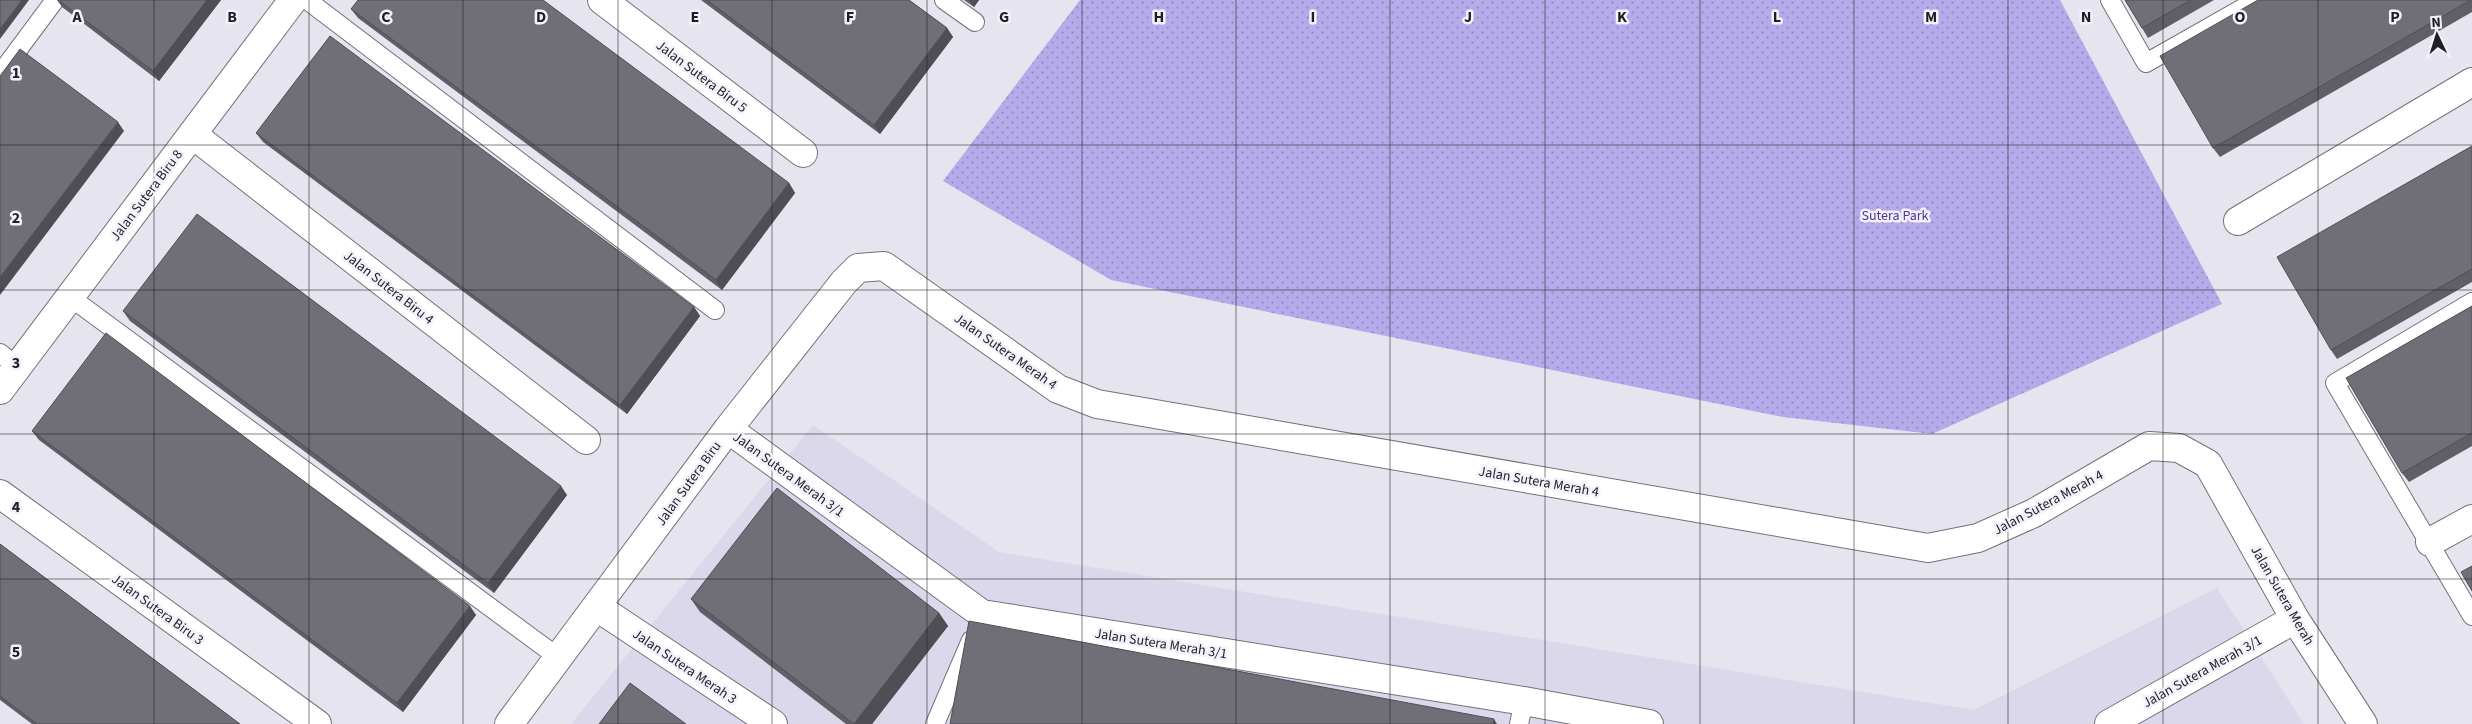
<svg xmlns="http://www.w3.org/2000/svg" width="2472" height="724" font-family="'Source Sans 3',sans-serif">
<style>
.built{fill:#dad8ea}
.park{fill:url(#park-dots)}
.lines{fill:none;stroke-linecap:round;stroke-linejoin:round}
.service-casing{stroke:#73727c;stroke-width:20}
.minor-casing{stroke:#73727c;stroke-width:30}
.service{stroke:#fff;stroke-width:18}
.minor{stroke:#fff;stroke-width:28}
.wall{fill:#605f67}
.shaded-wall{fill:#4e4e54}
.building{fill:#706f78;stroke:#4e4e54}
.grid{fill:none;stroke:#1f1e22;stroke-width:1;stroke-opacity:0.55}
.labels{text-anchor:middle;stroke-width:5;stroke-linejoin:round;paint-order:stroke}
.street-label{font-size:14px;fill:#1f1e22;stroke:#f3f1fc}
.park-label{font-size:14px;fill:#503595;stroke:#f3f1fc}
.grid-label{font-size:16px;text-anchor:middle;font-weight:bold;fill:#1f1e22;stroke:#f3f1fc;stroke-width:5;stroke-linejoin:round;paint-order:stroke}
</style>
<defs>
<pattern id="park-dots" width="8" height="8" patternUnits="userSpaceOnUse" patternTransform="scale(1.25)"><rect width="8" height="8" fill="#b5abeb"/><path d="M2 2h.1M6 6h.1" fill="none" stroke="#938bbe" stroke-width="1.8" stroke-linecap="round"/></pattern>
</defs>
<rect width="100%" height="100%" fill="#e5e4ef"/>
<path class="built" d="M813,425L999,552L1974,710L2217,588L2304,724H571Z"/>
<path class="park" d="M1080,0H2060L2222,304L1932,434L1783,417L1111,280L943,181Z"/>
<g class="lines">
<g class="service-casing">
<path id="service" d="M307,0L715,310
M944,0L975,22
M2110,0L2146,63L2257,0
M0,74L55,0
M70,297L559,658
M2472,302L2335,383L2472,616
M0,353L17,367
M935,724L971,640
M1519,724L1524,701"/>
</g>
<g class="minor-casing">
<path id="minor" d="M602,0L803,153
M192,134L586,440
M2238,221L2472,82
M0,390L293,0
M728,429L982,614L1524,701L1649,724
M0,494L317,724
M2430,542L2472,519
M597,607L773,724
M509,724L728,429L844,282L858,268L884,266L1058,389L1097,404L1928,548L1978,538L2034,513L2149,446L2179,448L2208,464L2295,619L2363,724
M2109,724L2295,619"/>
</g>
<use href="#service" class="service"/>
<use href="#minor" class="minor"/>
</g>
<path class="wall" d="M57,0H221L159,81L62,7Z
M701,0H909L947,28L953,37L880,134Z
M964,0H979L974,7Z
M2125,0H2214L2148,38L2142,28Z
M2258,0H2472V12L2220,157L2213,148Z
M351,9L789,183L795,193L722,290L358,18Z
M256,133L694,307L700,316L627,414L263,142Z
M2472,146V282L2337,359L2331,350Z
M2472,306V446L2409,482L2402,473Z
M123,311L567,495L494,593L130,321Z
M32,431L476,615L403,712L39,440Z
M0,544L240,724H32L0,700Z
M691,599L939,613L948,626L872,724H846L700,612Z"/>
<path class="shaded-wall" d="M22,0H29L0,39V29Z
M207,0H221L159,81L153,71Z
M969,0H979L974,7Z
M947,28L953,37L880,134L874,125Z
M118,122L124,131L0,295V277Z
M789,183L795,193L722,290L716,280Z
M694,307L700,316L627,414L620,405Z
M561,486L567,495L494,593L488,583Z
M470,606L476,615L403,712L397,703Z
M939,613L948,626L872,724H854Z
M1494,719L1497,724H1493Z"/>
<path class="building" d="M0,0H22L0,29Z
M58,0H207L153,71Z
M358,0H543L789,183L716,280L351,9Z
M707,0H909L947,28L874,125Z
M2125,0H2191L2142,28Z
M2258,0H2471L2213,148L2160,56Z
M330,36L694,307L620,405L256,133Z
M20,49L118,122L0,277V76Z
M2472,146V269L2331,350L2277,257Z
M197,214L561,486L488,583L123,311Z
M2472,306V433L2402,473L2346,378Z
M106,333L470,606L397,703L32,431Z
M777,488L939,613L854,724L691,599Z
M0,544L240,724H37L0,696Z
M2472,566V591L2461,572Z
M969,621L1494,719L1493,724H950Z
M630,683L686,724H599Z"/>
<path class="grid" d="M154,0V724M309,0V724M463,0V724M618,0V724M772,0V724M927,0V724M1082,0V724M1236,0V724M1390,0V724M1545,0V724M1700,0V724M1854,0V724M2008,0V724M2163,0V724M2318,0V724M0,145H2472M0,290H2472M0,434H2472M0,579H2472"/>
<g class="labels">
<g class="street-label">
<text transform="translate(702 76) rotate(37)" y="5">Jalan Sutera Biru 5</text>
<text transform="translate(146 195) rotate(-53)" y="5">Jalan Sutera Biru 8</text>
<text transform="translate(389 287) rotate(38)" y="5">Jalan Sutera Biru 4</text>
<text transform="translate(1006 351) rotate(35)" y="5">Jalan Sutera Merah 4</text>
<text transform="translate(789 474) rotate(36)" y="5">Jalan Sutera Merah 3/1</text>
<text transform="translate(1539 481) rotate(10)" y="5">Jalan Sutera Merah 4</text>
<text transform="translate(688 483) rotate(-54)" y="5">Jalan Sutera Biru</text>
<text transform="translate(2048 502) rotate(-28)" y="5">Jalan Sutera Merah 4</text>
<text transform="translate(2283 595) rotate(60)" y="5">Jalan Sutera Merah</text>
<text transform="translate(158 609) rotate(36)" y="5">Jalan Sutera Biru 3</text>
<text transform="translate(1161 643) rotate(9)" y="5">Jalan Sutera Merah 3/1</text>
<text transform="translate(685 666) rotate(34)" y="5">Jalan Sutera Merah 3</text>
<text transform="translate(2202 671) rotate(-29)" y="5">Jalan Sutera Merah 3/1</text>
</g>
<g class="park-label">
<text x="1895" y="220">Sutera Park</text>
</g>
</g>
<g class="grid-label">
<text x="77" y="22">A</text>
<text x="232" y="22">B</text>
<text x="386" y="22">C</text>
<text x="541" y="22">D</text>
<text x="695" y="22">E</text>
<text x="850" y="22">F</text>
<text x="1004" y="22">G</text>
<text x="1159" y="22">H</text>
<text x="1313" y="22">I</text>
<text x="1468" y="22">J</text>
<text x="1622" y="22">K</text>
<text x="1777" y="22">L</text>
<text x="1931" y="22">M</text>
<text x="2086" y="22">N</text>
<text x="2240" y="22">O</text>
<text x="2395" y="22">P</text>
<text x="16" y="78">1</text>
<text x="16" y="223">2</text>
<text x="16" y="368">3</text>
<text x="16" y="512">4</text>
<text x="16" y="657">5</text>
</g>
<g transform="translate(2437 35) rotate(356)" stroke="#f3f1fc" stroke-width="4" paint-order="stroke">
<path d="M0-4L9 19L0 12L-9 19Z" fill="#1f1e22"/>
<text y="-8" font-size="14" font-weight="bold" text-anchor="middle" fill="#1f1e22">N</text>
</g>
</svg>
